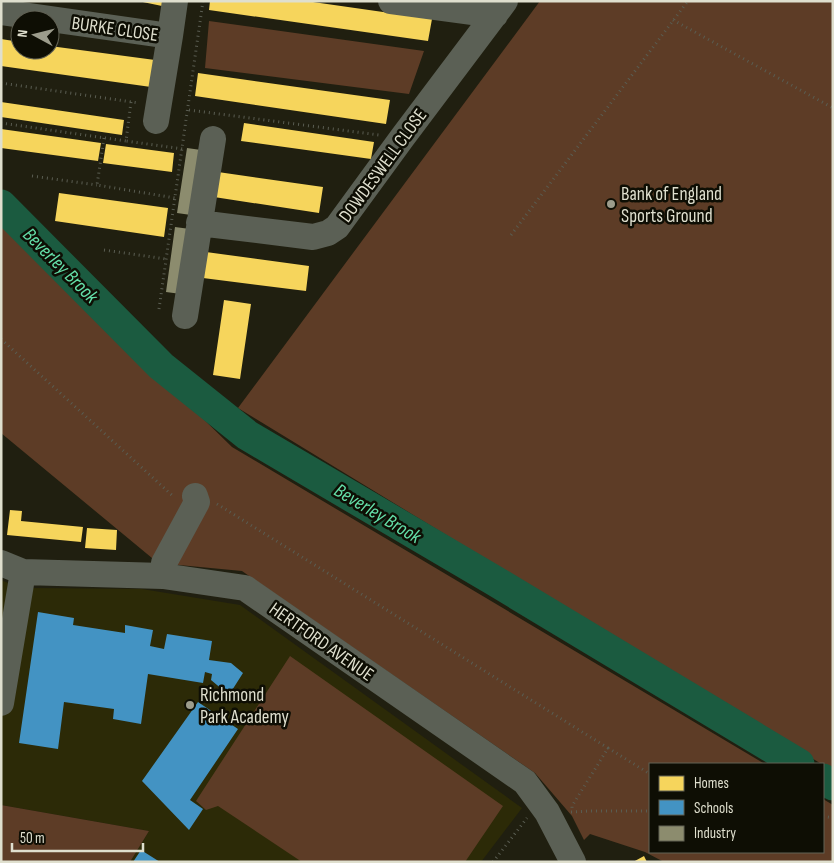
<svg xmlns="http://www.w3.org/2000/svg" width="834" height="863" font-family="'Sofia Sans Condensed',sans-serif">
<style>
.built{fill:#2c2a07}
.green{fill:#5d3c26}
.homes{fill:#f6d55c}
.schools{fill:#4393c3}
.industry{fill:#8c8c6e}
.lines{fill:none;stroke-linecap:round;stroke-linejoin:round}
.river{stroke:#1b5b40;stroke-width:31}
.path{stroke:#5a5d52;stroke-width:3;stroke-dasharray:1 4;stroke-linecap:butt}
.minor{stroke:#5b6055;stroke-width:26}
.poi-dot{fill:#9c9c8c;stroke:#0e0e04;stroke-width:2}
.labels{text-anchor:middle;stroke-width:5;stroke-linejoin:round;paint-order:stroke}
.street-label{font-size:19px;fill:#dfdfce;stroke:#0e0e04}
.poi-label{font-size:19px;fill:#dfdfce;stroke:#0e0e04;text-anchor:start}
.water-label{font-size:20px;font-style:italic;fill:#64dea8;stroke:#0e0e04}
</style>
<rect width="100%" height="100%" fill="#201f10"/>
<path class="built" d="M1,580L13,585L28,588L142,589L240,605L522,808L481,862H130L149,831L1,805Z"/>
<path class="green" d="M540,1H833V771L238,408Z
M209,21L424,51L409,94L205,68Z
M1,221L232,447L765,764H650V852H823V799L833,805V862H664L645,852L590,834L584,840L572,816L535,773L242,571L158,563L1,433Z
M290,656L503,806L465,862H302L218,806L206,810L196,801Z
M1,805L149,831L130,862H1Z"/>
<path class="homes" d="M138,1H163L162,6Z
M210,1H306L432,19L428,41L209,10Z
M1,39L20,42V50H50V46L155,60L151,87L1,66Z
M198,73L390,100L386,124L195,96Z
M1,102L124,120L122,135L1,117Z
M244,123L374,142L371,159L241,141Z
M1,129L101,143L98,161L1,148Z
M106,144L174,153L172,172L103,163Z
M218,172L323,187L319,213L214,197Z
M59,193L168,208L164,237L55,221Z
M206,252L309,266L306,291L203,278Z
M224,300L251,304L240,379L213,375Z
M10,510L22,511L21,521L83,527L81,542L7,535Z
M87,528L117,530L116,550L85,548Z
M644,856L647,862H633Z"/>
<path class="schools" d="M38,612L74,618L73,625L125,633V625L153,630L150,646L164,649L167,634L212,641L209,660L231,663L243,673L229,695L211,680L212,674L205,672L203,683L148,674L141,724L113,719L114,709L64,702L58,749L19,743Z
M198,702L238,729L190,800L203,809L189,830L142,781Z
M141,850L160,862H133Z"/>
<path class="industry" d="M187,148L201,150L191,215L177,213Z
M175,227L190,229L181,294L166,292Z"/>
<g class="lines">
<path class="river" d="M1,205L161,366L247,435L495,581L799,764
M823,779L833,785"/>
<path class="path" d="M673,20L833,108
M1,83L139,103
M131,102L126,141L183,149
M189,110L379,135
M1,123L126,141
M104,138L97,185L175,198
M32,176L97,185
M511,235L688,1
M104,250L166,259
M159,309L203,1
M1,339L174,497
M217,504L608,748L572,806V811
M608,748L650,774
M571,812L589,811H650
M823,816L833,818
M493,862L527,818"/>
<path class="minor" d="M391,1L495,15
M1,12L170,36L156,121
M170,36L175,1
M199,223L313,237L328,233L337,227L402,138L505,1
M185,316L213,139
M1,563L23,572L163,576L245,588L525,782L547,812L573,862
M163,576L164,563L197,502L195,496
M1,703L23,572"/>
</g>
<g class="poi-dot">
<circle cx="611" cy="204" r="5"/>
<circle cx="190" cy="705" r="5"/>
</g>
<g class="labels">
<g class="street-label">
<text transform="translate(115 28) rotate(8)" y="7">BURKE CLOSE</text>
<text transform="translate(382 165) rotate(-54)" y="7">DOWDESWELL CLOSE</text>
<text transform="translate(322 641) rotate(35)" y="7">HERTFORD AVENUE</text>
</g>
<g class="poi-label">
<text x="621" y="200">Bank of England<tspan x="621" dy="22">Sports Ground</tspan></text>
<text x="200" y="701">Richmond<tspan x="200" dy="22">Park Academy</tspan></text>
</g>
<g class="water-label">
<text transform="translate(61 265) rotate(45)" y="7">Beverley Brook</text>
<text transform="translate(378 513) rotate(31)" y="7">Beverley Brook</text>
</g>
</g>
<rect width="834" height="863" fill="none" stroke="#dfdfce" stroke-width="5"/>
<rect x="649" y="763" width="175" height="90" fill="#0e0e04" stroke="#626255"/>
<rect x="659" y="776" width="25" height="15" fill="#f6d55c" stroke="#626255"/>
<text x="694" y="788" font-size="15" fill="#dfdfce">Homes</text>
<rect x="659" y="800" width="25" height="15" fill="#4393c3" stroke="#626255"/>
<text x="694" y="813" font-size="15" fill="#dfdfce">Schools</text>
<rect x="659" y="826" width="25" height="15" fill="#8c8c6e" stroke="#626255"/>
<text x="694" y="838" font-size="15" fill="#dfdfce">Industry</text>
<g transform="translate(35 35) rotate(277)"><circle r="24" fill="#0e0e04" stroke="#626255"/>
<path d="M0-4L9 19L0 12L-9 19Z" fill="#9c9c8c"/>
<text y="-8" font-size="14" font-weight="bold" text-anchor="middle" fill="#dfdfce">N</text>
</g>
<path d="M12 843v8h131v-8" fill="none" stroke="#dfdfce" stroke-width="2.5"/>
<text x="20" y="843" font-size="15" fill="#dfdfce" stroke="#0e0e04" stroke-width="4" paint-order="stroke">50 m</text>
</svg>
